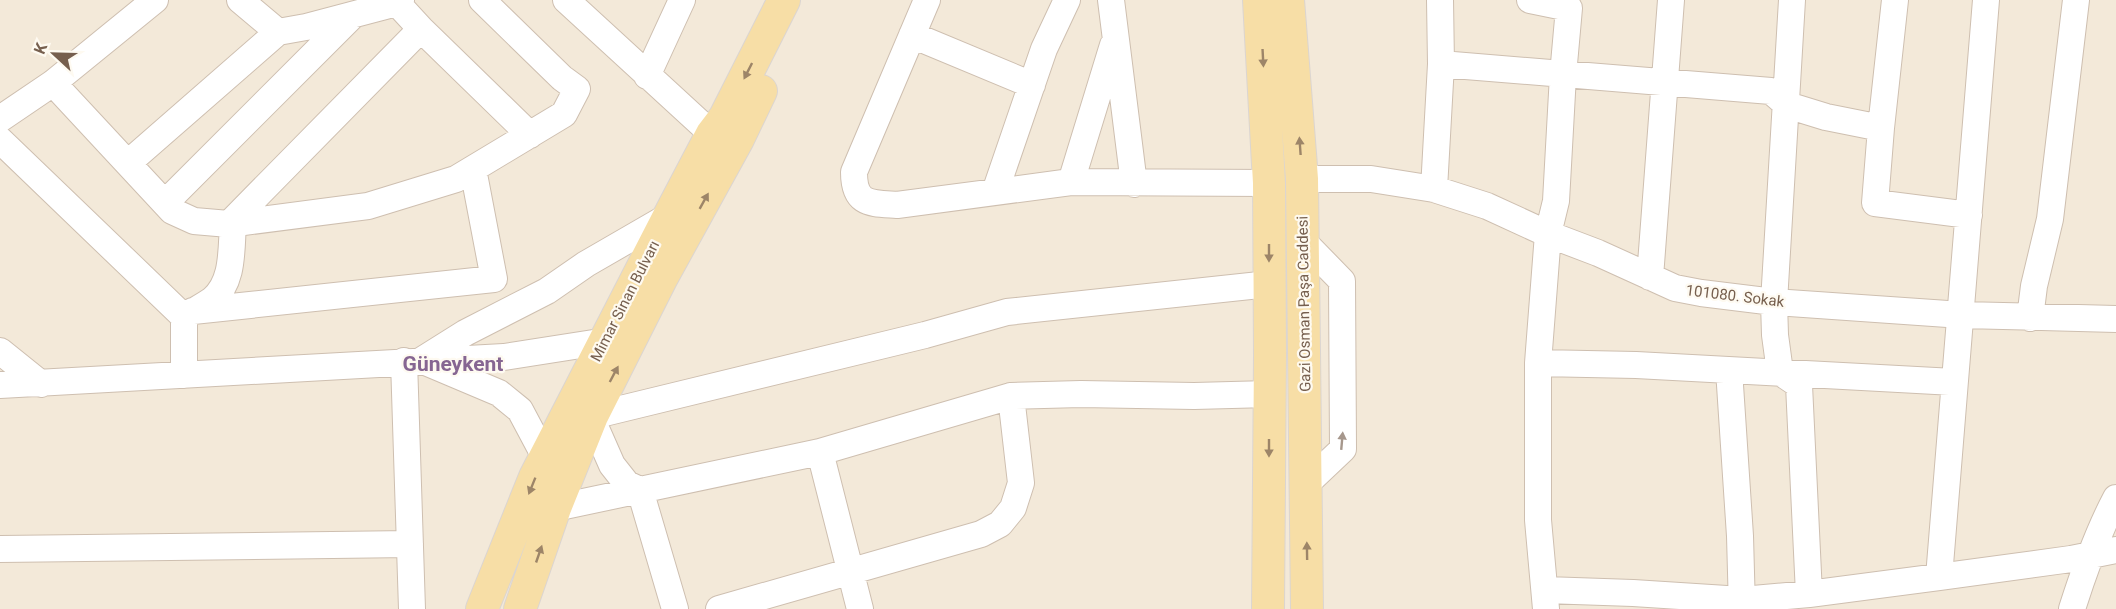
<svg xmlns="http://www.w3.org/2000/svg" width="2116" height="609" font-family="Roboto,sans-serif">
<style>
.residential{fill:#f3e9d9}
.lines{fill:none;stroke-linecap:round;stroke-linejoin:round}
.minor-casing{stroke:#cebfb0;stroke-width:28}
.major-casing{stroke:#dbd5d1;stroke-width:34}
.minor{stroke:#fff;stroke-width:26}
.major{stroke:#f7dea6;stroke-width:32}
.oneway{fill:#9d8568}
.oneway2{fill:#a6978c}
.labels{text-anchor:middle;stroke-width:4.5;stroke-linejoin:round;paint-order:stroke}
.street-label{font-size:15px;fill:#765f4e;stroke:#fefaf1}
.district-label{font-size:21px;font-weight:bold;fill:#866692;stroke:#fefaf1}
</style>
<rect width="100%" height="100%" fill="#fcf6ea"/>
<path class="residential" d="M0,0H2116V609H0Z"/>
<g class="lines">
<g class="minor-casing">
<path id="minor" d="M240,0L278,32L306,27L397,3L401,0
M566,0L712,134
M927,0L854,172C854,205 870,203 897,205L1071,182L1269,183
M1111,0L1134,184
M1530,0L1569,8L1563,75L1556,201L1548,234L1538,363V520L1546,609
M1792,0L1774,302L1775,335L1780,372L1799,385L1809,594
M1895,0L1881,128L1875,203L1969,215
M397,3L421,29L530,135
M912,35L1032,85
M1441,64L1771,91L1787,105L1826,117L1881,128
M647,76L682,0
M53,83L172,211L194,221L229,224L368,206L456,179L564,114L577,89L562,78L482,0
M0,119L53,83L155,0
M0,140L184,317
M128,163L278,32
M1302,179H1371L1434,189L1487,206L1548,234L1598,253L1675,288L1701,293L1774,302L1962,315L2116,319
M1071,182L1113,45
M1434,189L1441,64L1440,0
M995,192L1044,49L1067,0
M165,203L353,15
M229,224L421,29
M1303,241L1342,281L1343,449L1306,484
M1650,277L1671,0
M193,311L494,279L473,169
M2030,318L2034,286L2050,219L2076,0
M0,351L41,384
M422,360L465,333L547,291L586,264L669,216
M404,361L412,609
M428,363L499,393L520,410L545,457L557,468
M1538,363L1636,365L1954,382
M1729,370L1740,536L1742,609
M184,375V317C193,311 204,306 212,300C234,282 231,249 233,224
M0,385L504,357L619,339
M586,406L612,465L627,484L640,490L675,609
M592,416L925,335L1007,312L1269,284
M820,452L860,609
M555,508L820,452L1011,396L1081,394L1194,396L1269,394
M0,549L410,544
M1939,577L1986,0
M1545,590L1633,593L1742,600L1809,594L1939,577L2071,559L2116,550
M719,609L981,534L1000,524L1013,508L1021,483L1011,396
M2072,609C2084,571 2097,534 2116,498"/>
</g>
<g class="major-casing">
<path id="major" d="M1259,0L1269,183L1270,355L1268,609
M1288,0L1302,179L1307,609
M482,609L535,477L669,216L712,134L725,117L784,0
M520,609L555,508L592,416L661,279L738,139L761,91"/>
</g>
<use href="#minor" class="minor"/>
<use href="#major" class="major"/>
</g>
<defs><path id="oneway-solid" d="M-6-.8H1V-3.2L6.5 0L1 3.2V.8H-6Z" transform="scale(1.5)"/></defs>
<g class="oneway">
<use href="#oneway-solid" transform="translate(1263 58) rotate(87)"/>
<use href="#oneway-solid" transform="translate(748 71) rotate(117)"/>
<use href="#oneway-solid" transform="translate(1300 146) rotate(-94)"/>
<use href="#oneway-solid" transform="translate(704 201) rotate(-61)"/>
<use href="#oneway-solid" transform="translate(1269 253) rotate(90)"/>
<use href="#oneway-solid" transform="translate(614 374) rotate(-62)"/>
<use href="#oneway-solid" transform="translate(1269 448) rotate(90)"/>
<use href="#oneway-solid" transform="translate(532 486) rotate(112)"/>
<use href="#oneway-solid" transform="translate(1307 551) rotate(-91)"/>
<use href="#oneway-solid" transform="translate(539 554) rotate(-71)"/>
</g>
<use class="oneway2" href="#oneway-solid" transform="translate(1342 441) rotate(-85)"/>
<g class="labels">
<g class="street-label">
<text transform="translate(1735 296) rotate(7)" y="5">101080. Sokak</text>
<text transform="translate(625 301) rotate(-63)" y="5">Mimar Sinan Bulvarı</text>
<text transform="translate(1304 304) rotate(-91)" y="5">Gazi Osman Paşa Caddesi</text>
</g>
<g class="district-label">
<text x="453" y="371">Güneykent</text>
</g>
</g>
<g transform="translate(54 54) rotate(292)" stroke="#fefaf1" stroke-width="4.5" paint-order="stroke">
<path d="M0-4.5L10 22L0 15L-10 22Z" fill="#765f4e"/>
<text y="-9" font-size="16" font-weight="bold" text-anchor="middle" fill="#765f4e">K</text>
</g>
</svg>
